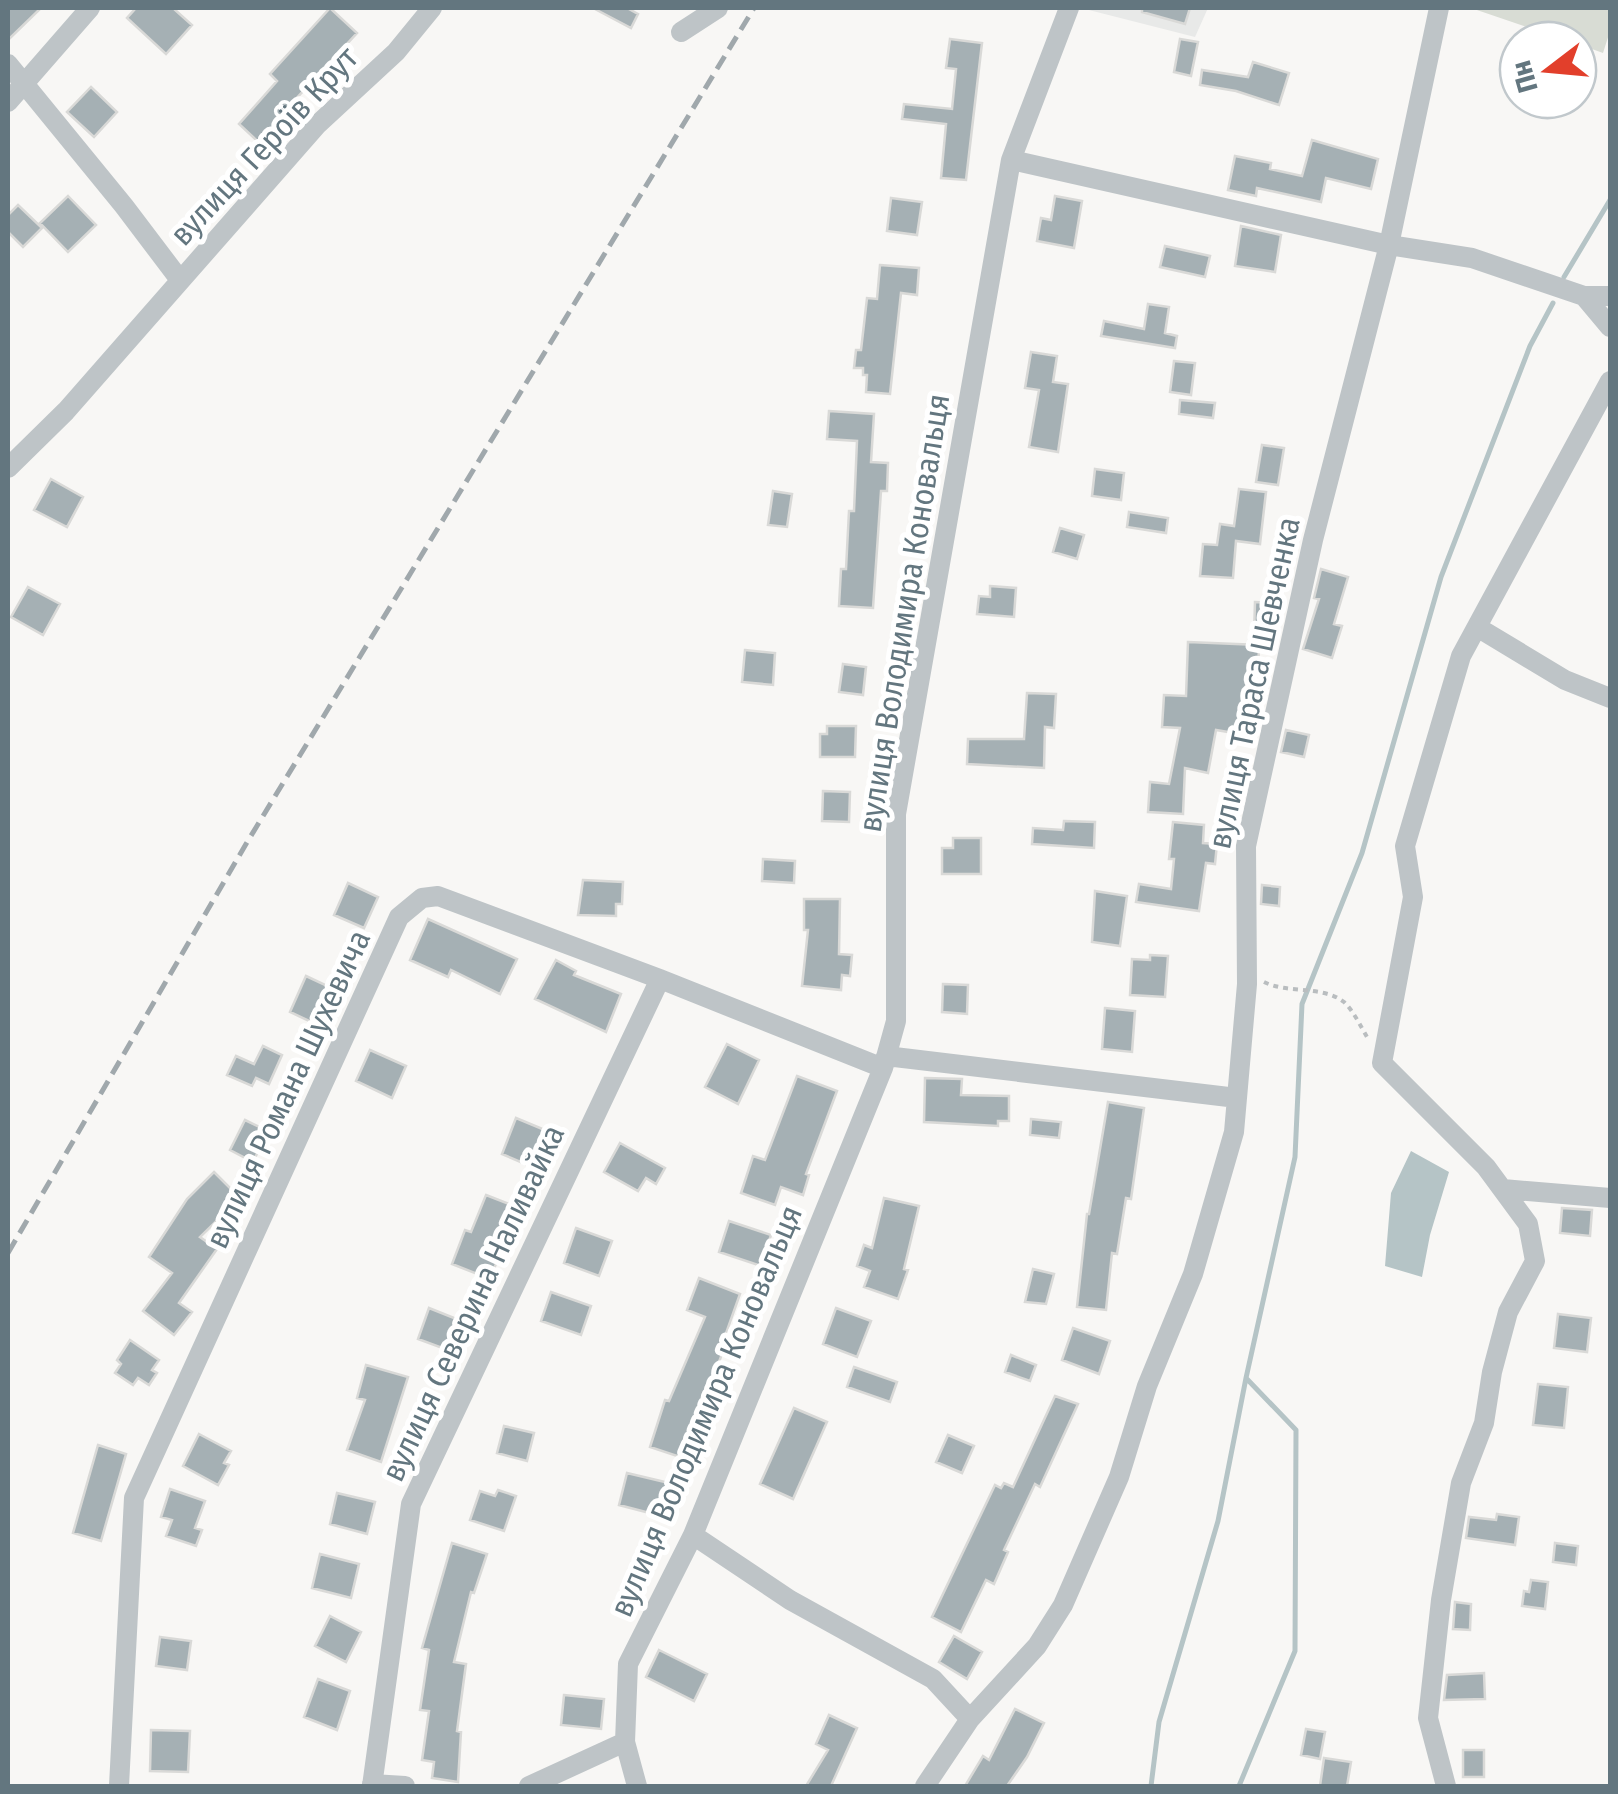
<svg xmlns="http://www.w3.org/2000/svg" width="1618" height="1794" font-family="'Fira Sans Condensed',sans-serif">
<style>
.built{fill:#e8e9e8}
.green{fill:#d8dcd4}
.water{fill:#b5c4c6}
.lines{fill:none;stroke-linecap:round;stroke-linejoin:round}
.stream{stroke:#b5c4c6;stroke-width:5}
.building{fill:#a5b0b4;stroke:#d9d9d7;stroke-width:2.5}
.path{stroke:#b9bdbf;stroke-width:4;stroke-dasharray:5 5;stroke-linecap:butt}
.minor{stroke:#bec4c7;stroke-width:20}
.rail{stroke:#a0a8ac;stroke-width:5;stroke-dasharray:15 8;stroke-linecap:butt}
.labels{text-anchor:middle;stroke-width:10;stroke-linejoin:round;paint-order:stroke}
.street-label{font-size:32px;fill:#63767f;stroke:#fff}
</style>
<rect width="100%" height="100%" fill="#f8f7f5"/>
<path class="built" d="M1081,8H1208L1195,37Z"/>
<path class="green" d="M1471,8H1610V31L1603,53L1578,44V40H1565Z"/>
<path class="water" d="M1411,1151L1449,1172L1430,1235L1422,1277L1385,1266L1391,1193Z"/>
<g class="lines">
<path class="stream" d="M1564,277L1610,200
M1151,1786L1159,1722L1218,1521L1246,1378
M1239,1786L1295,1651L1296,1430L1246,1378L1295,1157L1302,1004L1362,853L1441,577L1530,346L1553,303"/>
</g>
<path class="building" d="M8,8H41L8,40Z
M136,8H173L192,25L166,54L127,18Z
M330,8L357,33L281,115L289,122L265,148L239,124L277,81L270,74Z
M593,8H627L638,14L631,28Z
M1142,8H1190L1185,24L1142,12Z
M950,39L982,43L966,180L941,178L946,124L902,119L904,104L952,109L956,69L946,68Z
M1180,39L1198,42L1191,76L1174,72Z
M1253,62L1289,73L1279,105L1236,91L1200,85L1202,70L1248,77Z
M91,87L117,112L94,137L67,112Z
M1312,140L1378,159L1371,189L1326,178L1321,202L1257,188L1256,196L1228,190L1235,156L1271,163L1270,169L1302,176Z
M68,196L96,225L68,252L40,223Z
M1055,196L1082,201L1074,248L1037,241L1041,218L1051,220Z
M891,198L922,202L917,235L887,231Z
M18,205L42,228L23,247L8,232V215Z
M1241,226L1281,235L1275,272L1235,266Z
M1165,246L1210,256L1205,277L1160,267Z
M880,265L919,268L917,295L901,293L890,394L866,392L867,375H863V368H854L856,350H861L867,298L877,299Z
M1148,304L1169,307L1165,333L1177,336L1175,348L1101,336L1104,321L1144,329Z
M1031,352L1057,356L1053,382L1068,384L1058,452L1029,447L1039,390L1025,388Z
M1174,361L1195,363L1191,395L1170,392Z
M1180,400L1215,403L1213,418L1179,414Z
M829,411L874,414L871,462L888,463L887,491H881L873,608L839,606L841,569H846L849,511H854L857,441L827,439Z
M1262,445L1284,448L1278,485L1256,482Z
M1095,469L1124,473L1121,500L1092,496Z
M51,479L83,497L67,527L34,510Z
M1239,489L1266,492L1260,544L1236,541L1233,578L1200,576L1203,544L1217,545L1220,524L1234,526Z
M773,491L792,494L787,527L768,525Z
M1129,512L1168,518L1166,533L1127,527Z
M1060,528L1084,535L1077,559L1053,552Z
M1321,569L1348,577L1334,624L1342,626L1332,658L1303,649L1319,599L1314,598Z
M990,586L1016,588L1014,617L977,614L979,596L990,597Z
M28,587L60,604L43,635L11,617Z
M1255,602L1274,603L1272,635L1254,634Z
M1188,642L1259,645L1258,674L1248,673L1240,734L1216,730L1208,773L1185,768L1183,814L1148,812L1150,782L1169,784L1180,728L1162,727L1164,695L1186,696Z
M745,650L775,653L773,685L742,682Z
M843,664L866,667L863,695L839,692Z
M1027,693L1056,694L1054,728L1045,727L1044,768L967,764L968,739H1024Z
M827,726H856L855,757H820V734H827Z
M1286,730L1309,735L1304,757L1281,752Z
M823,791L850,792L849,822L822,821Z
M1064,821L1095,822L1094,848L1032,844L1033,828L1063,830Z
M1173,822L1204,825L1203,843L1217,844L1215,864L1206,863L1199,911L1136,902L1139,884L1171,889L1174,859H1169Z
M953,838H981V874H942V848H953Z
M763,859L795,861L794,883L762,881Z
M583,880L623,882L622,904H616V916L578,915Z
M348,883L378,897L364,928L334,915Z
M1262,885L1280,887L1279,906L1261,904Z
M1095,891L1127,896L1120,946L1092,942Z
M804,899H840L839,954L852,955L850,976L842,975L841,990L802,986L808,930H804Z
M428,919L517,959L500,994L451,970L448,977L410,960Z
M1150,955L1168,956L1165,997L1130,995L1132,959L1150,960Z
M556,960L576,971L574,975L621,994L606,1032L535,999Z
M306,976L336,990L320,1026L290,1012Z
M943,984L968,985L967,1014L942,1012Z
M1105,1008L1135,1011L1132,1052L1102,1049Z
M727,1044L759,1060L738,1104L705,1087Z
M263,1046L282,1055L269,1084L256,1078L252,1086L227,1075L236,1056L254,1064Z
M370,1050L406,1066L392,1098L356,1081Z
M797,1076L837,1091L806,1174L809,1175L803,1195L781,1187L775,1205L741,1193L753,1156L765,1160Z
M925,1078L962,1079L961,1095L1009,1096V1121H998V1126L924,1122Z
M1108,1102L1144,1108L1131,1199L1126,1198L1117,1254L1112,1253L1106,1310L1077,1307L1087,1214H1089Z
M516,1118L552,1133L537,1169L502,1154Z
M1031,1119L1061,1122L1059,1138L1030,1135Z
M245,1120L268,1131L253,1162L230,1150Z
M620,1143L665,1168L656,1184L646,1178L638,1191L604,1172Z
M214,1172L240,1198L200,1237L217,1249L179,1303L192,1312L174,1335L143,1311L172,1273L149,1257L187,1199Z
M486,1195L522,1209L513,1233L509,1231L490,1279L452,1264L465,1230L471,1232Z
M884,1198L919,1206L904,1269L908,1270L898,1299L864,1287L870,1271L857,1266L864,1245L872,1248Z
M1562,1208L1592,1210L1590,1236L1560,1233Z
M729,1221L771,1235L761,1266L719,1252Z
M576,1228L612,1241L599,1276L564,1263Z
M1033,1269L1054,1274L1046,1304L1025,1302Z
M699,1278L740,1294L719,1353L722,1354L683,1458L650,1447L665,1400L669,1401L705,1317L687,1310Z
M551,1292L591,1306L581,1335L541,1321Z
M429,1308L464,1322L453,1352L418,1339Z
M836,1308L871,1321L857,1357L823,1344Z
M1558,1314L1591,1318L1587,1352L1554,1348Z
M1073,1328L1110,1341L1099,1374L1062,1360Z
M130,1340L159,1360L152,1370L157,1373L149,1385L138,1378L133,1385L115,1373L121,1364L117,1360Z
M1011,1355L1036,1365L1030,1381L1005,1372Z
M366,1365L408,1377L381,1462L347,1450L365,1400L357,1398Z
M854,1367L897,1382L890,1402L847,1387Z
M1538,1384L1568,1387L1564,1428L1533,1425Z
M1055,1396L1078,1404L1040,1487L1035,1484L1004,1550L1008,1552L994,1584L986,1580L961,1632L932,1617L995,1485L1001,1488L1004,1483L1013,1487Z
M794,1408L827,1422L793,1499L760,1484Z
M504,1426L534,1433L527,1461L497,1453Z
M199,1434L231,1451L224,1463L229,1465L218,1485L183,1466Z
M948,1435L974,1446L962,1473L936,1462Z
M98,1445L126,1454L101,1541L73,1533Z
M627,1473L669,1483L661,1516L619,1505Z
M170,1489L205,1501L195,1528L202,1530L196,1546L166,1536L172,1520L161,1517Z
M498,1490L516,1496L504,1531L470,1520L480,1491L495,1496Z
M337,1493L375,1502L367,1534L330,1524Z
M1497,1514L1519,1517L1515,1545L1466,1538L1469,1517L1496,1520Z
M452,1543L487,1554L474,1593L471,1592L454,1662L466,1664L457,1731L461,1732L458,1782L432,1778L434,1762L422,1760L429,1711L420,1710L429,1650L422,1648Z
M1555,1543L1578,1546L1576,1565L1553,1562Z
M320,1554L359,1564L351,1598L312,1588Z
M1531,1580L1548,1582L1545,1609L1522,1606L1524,1591L1529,1592Z
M1455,1602L1471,1604L1470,1630L1453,1629Z
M330,1616L361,1632L346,1662L315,1646Z
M954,1636L982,1652L967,1679L939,1662Z
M160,1637L191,1641L187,1670L156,1666Z
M659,1650L707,1674L694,1701L646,1677Z
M1484,1673L1485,1699L1444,1700L1447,1675Z
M318,1679L350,1691L337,1730L304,1717Z
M564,1695L604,1699L601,1729L561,1725Z
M1015,1709L1044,1723L1027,1757L1007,1786H965L983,1756L989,1760Z
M829,1715L857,1728L831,1786H806L828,1750L816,1744Z
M1306,1729L1325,1732L1320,1759L1301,1755Z
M151,1730L190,1731L188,1772L150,1771Z
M1463,1750H1484V1777H1463Z
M1324,1758L1351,1762L1347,1786H1320Z"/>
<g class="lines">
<path class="path" d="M1264,982C1288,994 1322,985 1344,1002C1353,1010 1361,1027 1367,1037"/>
<path class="minor" d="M681,32L718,8
M8,64L124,206L180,280
M8,102L90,8
M1011,160L1389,245L1472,258L1584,296L1610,327
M1584,296H1610
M8,468L66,411L317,125L396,52L432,8
M1477,627L1565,680L1610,698
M886,1056L1237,1098
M1503,1189L1610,1198
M693,1535L790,1600L933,1679L970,1719
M372,1784L405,1786
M119,1786L134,1498L399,917L422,898L438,896L660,979L883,1068
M372,1786L411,1504L660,979
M529,1786L625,1742
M637,1786L625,1742L628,1664L693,1535L883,1068L896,1021V814L1011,160L1069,8
M925,1786L970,1719L1037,1646L1063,1605L1119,1477L1147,1386L1193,1274L1234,1132L1247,984L1246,846L1313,540L1389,245L1439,8
M1446,1786L1428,1718L1441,1600L1461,1483L1484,1423L1492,1372L1508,1312L1535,1261L1528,1224L1486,1167L1382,1063L1413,897L1405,846L1461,656L1610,381"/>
<path class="rail" d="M8,1253L246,844L754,8"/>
</g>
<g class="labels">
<g class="street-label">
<text transform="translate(264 146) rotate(-47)" y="11">вулиця Героїв Крут</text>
<text transform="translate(904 613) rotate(-81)" y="11">вулиця Володимира Коновальця</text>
<text transform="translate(1254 683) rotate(-78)" y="11">вулиця Тараса Шевченка</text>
<text transform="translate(288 1089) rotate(-65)" y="11">вулиця Романа Шухевича</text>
<text transform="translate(473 1303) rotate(-65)" y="11">вулиця Северина Наливайка</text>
<text transform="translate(706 1411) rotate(-67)" y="11">вулиця Володимира Коновальця</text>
</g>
</g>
<rect width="1618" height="1794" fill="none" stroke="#63767f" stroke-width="20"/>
<g transform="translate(1548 70) rotate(254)"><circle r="48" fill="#ffffff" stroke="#c1c8cc" stroke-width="2.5"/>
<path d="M0-8L18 38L0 25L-18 38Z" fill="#e23f2b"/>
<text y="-15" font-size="28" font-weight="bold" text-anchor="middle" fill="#63767f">Пн</text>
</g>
</svg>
